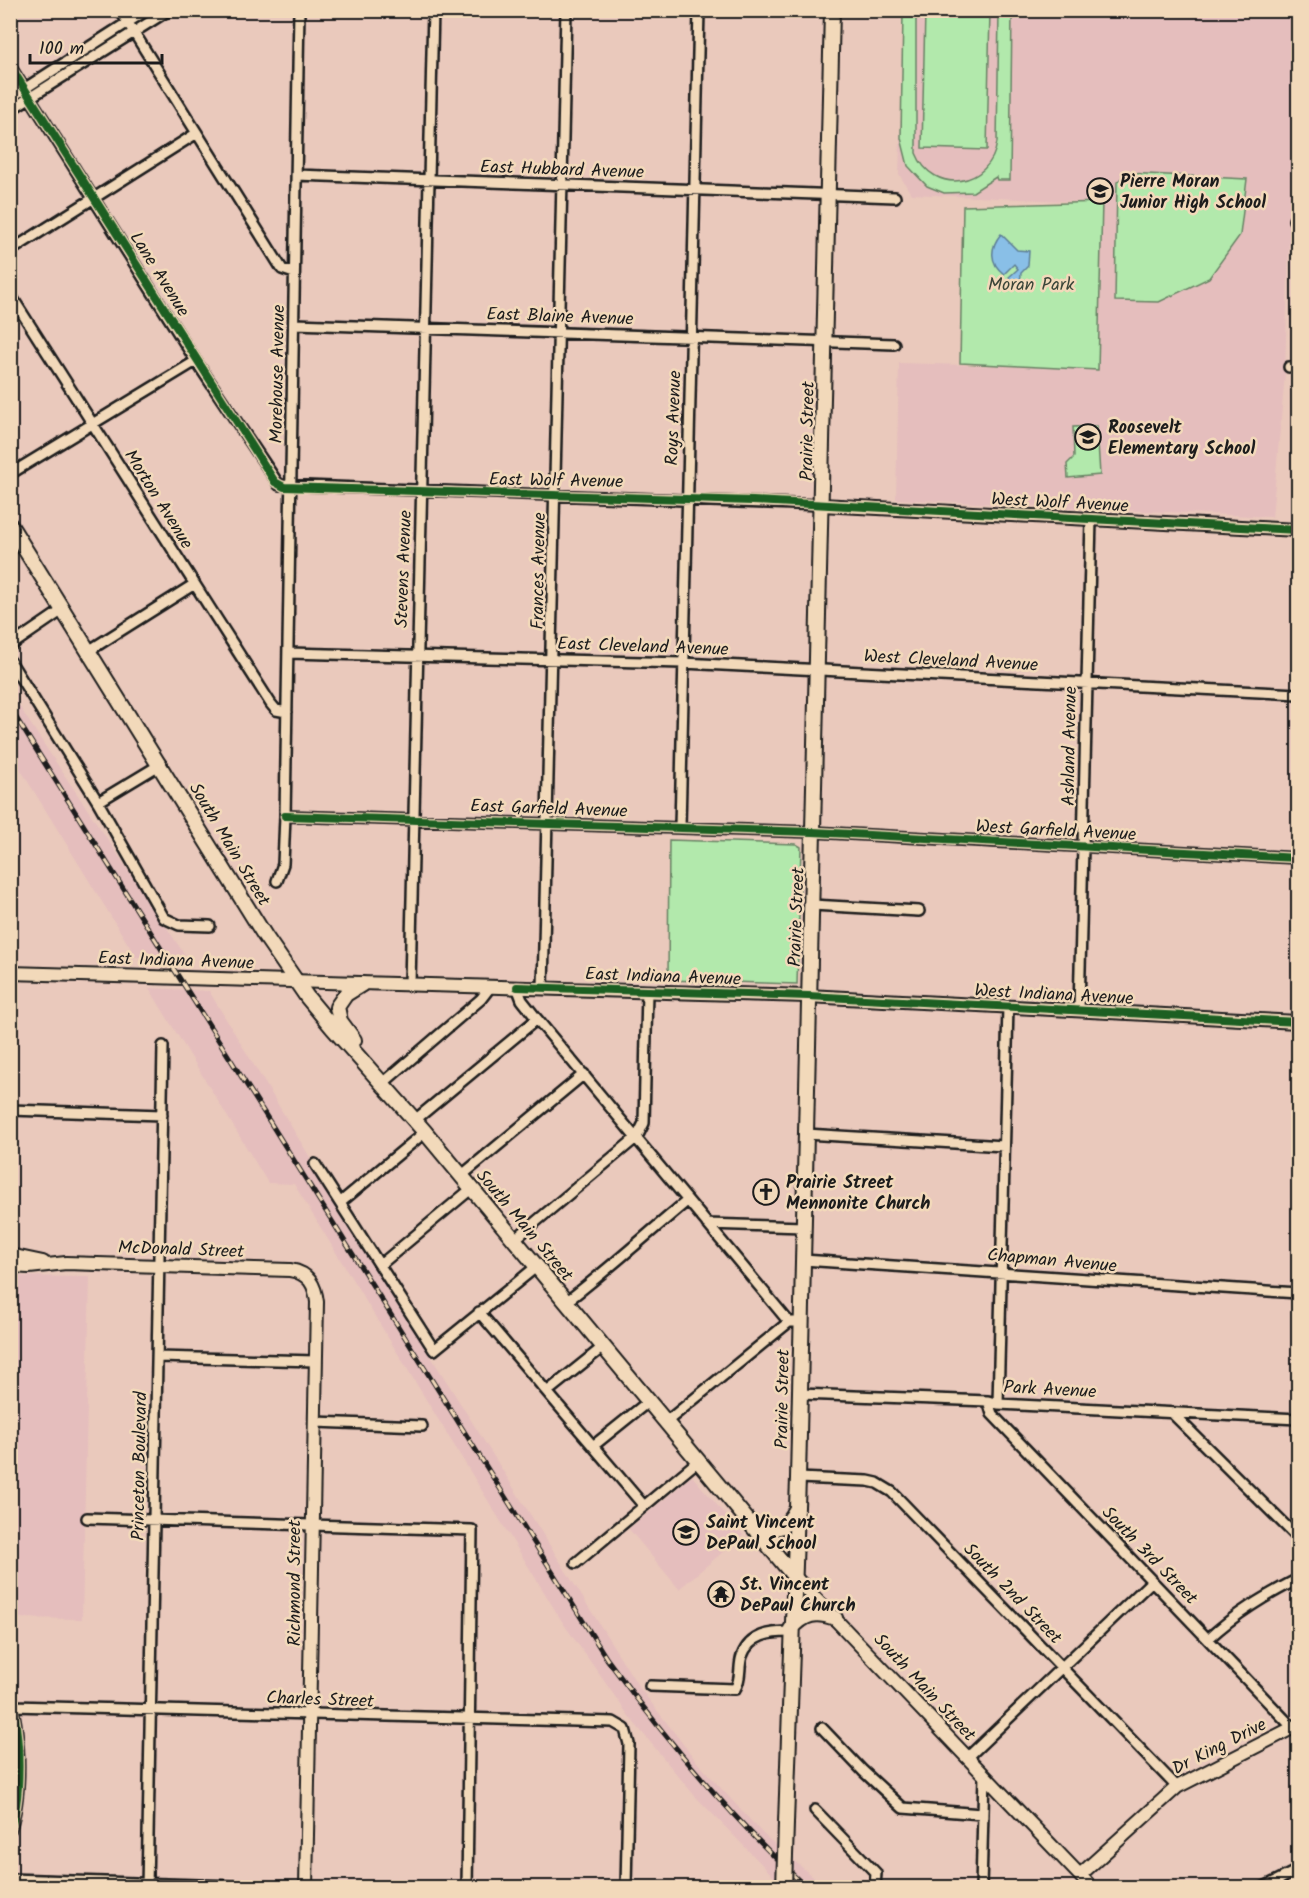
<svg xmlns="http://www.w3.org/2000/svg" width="1309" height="1898" font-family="Kalam,sans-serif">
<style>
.built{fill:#e5bebd}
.green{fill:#b2e9ac;stroke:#678264;stroke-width:1.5}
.water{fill:#89bfe7;stroke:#5d7e96;stroke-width:1.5}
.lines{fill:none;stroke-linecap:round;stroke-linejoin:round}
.minor-casing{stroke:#1c1c1c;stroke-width:14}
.tertiary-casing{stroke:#1c1c1c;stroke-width:16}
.secondary-casing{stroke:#1c1c1c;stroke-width:18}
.minor{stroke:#f2d9ba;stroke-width:9}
.tertiary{stroke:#f2d9ba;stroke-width:12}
.secondary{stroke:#f2d9ba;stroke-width:14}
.rail-casing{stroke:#1c1c1c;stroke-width:5}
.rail{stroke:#f2d9ba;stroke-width:3;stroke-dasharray:9;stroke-linecap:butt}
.secondary-bridge-casing{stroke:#1c1c1c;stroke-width:18;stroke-linecap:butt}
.secondary-bridge{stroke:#f2d9ba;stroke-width:14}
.cycleway-casing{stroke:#f2d9ba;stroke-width:11}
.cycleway{stroke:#1b5e20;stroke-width:8}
.labels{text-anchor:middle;stroke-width:5;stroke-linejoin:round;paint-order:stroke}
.street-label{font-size:18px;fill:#1c1c1c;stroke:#f2d9ba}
.poi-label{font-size:18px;font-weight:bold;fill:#1c1c1c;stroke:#f2d9ba;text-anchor:start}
.park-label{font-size:18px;fill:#3a4539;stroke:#f2d9ba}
</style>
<rect width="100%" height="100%" fill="#eac9bc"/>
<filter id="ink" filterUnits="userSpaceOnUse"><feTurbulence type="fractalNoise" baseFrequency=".0167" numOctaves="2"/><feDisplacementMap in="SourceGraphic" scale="12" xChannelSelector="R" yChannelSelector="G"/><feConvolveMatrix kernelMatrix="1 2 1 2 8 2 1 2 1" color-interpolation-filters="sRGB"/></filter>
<g filter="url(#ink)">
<path class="built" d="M904,11H1296L1285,374L1272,517L896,499L899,363L1098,369L1102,203L911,194L899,174Z
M10,692L47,749L187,958L136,957L11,754Z
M149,988L209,991L433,1360L639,1687L697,1762L764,1835L825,1887H786L777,1880L694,1795L631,1719L563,1623L294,1184L268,1183Z
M10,1276L90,1277L82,1619L12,1618V1672Z
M692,1476L743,1535L679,1589L629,1529Z"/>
<path class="green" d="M903,11H916V153C933,196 991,187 997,142L999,11H1012L1010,180H997L996,177L973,192L944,193L927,186L908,166L901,138Z
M925,11H990L987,150L922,148Z
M1127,173L1247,179L1240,235L1209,278L1159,302L1115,301L1117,182Z
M1102,202L1098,370L960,363L963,206Z
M1097,426L1100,475L1068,478L1067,464L1074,457L1073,427Z
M669,840L796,844L801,847L797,984L668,980Z"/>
<path class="water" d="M1001,234L1017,250L1029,251L1028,266L1021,273L1020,287L1009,286V277L1018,269L1014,264L1004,274C989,263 990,247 1001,234Z"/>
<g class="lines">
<g class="minor-casing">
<path id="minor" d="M120,10L282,269L294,273
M10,66L196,361L279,485L821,505
M10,98L147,10
M10,110L169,10
M296,175L895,197
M1294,220H1298
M10,251L197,133
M10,294L271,704L276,710L287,712
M295,324L894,344
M1289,367H1298
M10,474L196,361
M10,646L64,609
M90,650L193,585
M288,653L683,663L1298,694
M10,661L98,802L164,918L179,925L210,926
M98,802L161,764
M285,816L813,832L1298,858
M680,827L699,10
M277,881L283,864L285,816L299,10
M812,905L919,911
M410,984L433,10
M517,987L522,1000L537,1019L789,1322H802
M543,988L566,10
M1079,1010L1091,519
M382,1084L481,999L491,986
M10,1110L162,1115
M415,1120L537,1019
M806,1134L1004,1146
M315,1164L434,1350L536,1267
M461,1176L584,1074
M341,1202L425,1132
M707,1224L804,1227
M514,1240L637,1137L644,1123L647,991
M803,1260L1298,1293
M380,1265L471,1189
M566,1302C608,1270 646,1235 687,1201
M479,1312L644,1506
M158,1357L316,1361
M547,1392L603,1347
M800,1394L988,1401L998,1404L1298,1419
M988,1401L992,1414L1293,1728
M998,1404L1008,1006
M1173,1414L1298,1538
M315,1422L422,1426
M666,1422L789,1322
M593,1446L649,1401
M798,1478L868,1481L877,1483L892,1492L1177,1787
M87,1518L472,1530L467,1888
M576,1563L698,1461
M1208,1639C1236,1613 1265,1596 1298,1579
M650,1686L735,1689C742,1678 738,1668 742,1656C750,1634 771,1632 790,1632
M10,1699C21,1734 22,1796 10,1830
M13,1706L613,1722L625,1729L629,1744L626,1888
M822,1728L863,1771L903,1808L982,1814
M967,1758L1152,1581
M815,1810L876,1873L875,1888
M10,1879L291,1888
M147,1888L163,1046
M749,1888V1887
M981,1888L984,1775
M1262,1888L1298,1870"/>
</g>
<g class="tertiary-casing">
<path id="tertiary" d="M821,505L1298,530
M10,973L808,996L1298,1022
M10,1255L43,1262
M10,1266L29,1267L66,1263L290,1270C309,1273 315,1285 317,1302L306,1888
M793,1575L1092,1888
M1080,1875L1177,1787L1298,1725"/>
</g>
<g class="secondary-casing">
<path id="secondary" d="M10,525L265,936L307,997L332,1027L425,1132L793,1575
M354,1040L340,1021L337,1007L346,994L362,984
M751,1523C772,1531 785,1532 796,1510
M791,1629C805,1613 816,1611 835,1618
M786,1823L798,1478L832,10"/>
</g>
<use href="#minor" class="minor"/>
<use href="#tertiary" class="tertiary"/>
<use href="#secondary" class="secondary"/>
<g class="rail-casing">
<path id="rail" d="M10,708L607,1659C667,1741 732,1819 807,1888"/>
</g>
<use href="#rail" class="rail"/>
<g class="secondary-bridge-casing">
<path id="secondary-bridge" d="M784,1888L786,1823"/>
</g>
<use href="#secondary-bridge" class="secondary-bridge"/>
<g class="cycleway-casing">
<path id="cycleway" d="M10,66L275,482L284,487L753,501L1298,530
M285,816L813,832L1298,858
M517,987L808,996L1298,1022
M10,1699C21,1734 22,1796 10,1830"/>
</g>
<use href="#cycleway" class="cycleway"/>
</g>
</g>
<defs>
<g id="school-ring" transform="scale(1.35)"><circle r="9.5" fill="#f2d9ba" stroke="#1c1c1c" stroke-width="1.5"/><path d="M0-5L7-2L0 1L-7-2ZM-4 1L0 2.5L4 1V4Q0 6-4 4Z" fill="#1c1c1c"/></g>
<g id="church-ring" transform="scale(1.35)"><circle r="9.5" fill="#f2d9ba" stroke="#1c1c1c" stroke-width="1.5"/><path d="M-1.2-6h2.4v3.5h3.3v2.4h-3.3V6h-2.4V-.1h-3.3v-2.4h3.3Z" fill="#1c1c1c"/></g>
<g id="temple-ring" transform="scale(1.35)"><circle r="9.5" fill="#f2d9ba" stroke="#1c1c1c" stroke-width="1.5"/><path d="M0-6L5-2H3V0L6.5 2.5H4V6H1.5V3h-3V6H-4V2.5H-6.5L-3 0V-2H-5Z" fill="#1c1c1c"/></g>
</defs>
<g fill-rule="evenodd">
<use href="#school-ring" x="1100" y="191"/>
<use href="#school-ring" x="1088" y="437"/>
<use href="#church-ring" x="766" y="1192"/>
<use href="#school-ring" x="686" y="1532"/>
<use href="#temple-ring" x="721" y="1594"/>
</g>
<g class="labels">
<g class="street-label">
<text transform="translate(562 169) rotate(2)" y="6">East Hubbard Avenue</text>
<text transform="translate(160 274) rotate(58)" y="6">Lane Avenue</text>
<text transform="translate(560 316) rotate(2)" y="6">East Blaine Avenue</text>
<text transform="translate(277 374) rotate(-89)" y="6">Morehouse Avenue</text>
<text transform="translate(673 418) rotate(-88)" y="6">Roys Avenue</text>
<text transform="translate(807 431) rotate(-89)" y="6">Prairie Street</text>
<text transform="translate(556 480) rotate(1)" y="6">East Wolf Avenue</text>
<text transform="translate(159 499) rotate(58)" y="6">Morton Avenue</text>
<text transform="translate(1060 502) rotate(3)" y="6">West Wolf Avenue</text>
<text transform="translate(403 569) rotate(-88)" y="6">Stevens Avenue</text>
<text transform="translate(538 571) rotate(-89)" y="6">Frances Avenue</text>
<text transform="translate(643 646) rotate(2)" y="6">East Cleveland Avenue</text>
<text transform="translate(951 660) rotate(3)" y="6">West Cleveland Avenue</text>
<text transform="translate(1069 746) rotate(-89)" y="6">Ashland Avenue</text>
<text transform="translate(549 808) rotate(2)" y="6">East Garfield Avenue</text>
<text transform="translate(1056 830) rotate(3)" y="6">West Garfield Avenue</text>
<text transform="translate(230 844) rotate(59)" y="6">South Main Street</text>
<text transform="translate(796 917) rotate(-88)" y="6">Prairie Street</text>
<text transform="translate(176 960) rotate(2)" y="6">East Indiana Avenue</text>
<text transform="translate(663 976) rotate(2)" y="6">East Indiana Avenue</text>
<text transform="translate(1054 994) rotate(3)" y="6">West Indiana Avenue</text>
<text transform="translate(525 1225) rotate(50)" y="6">South Main Street</text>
<text transform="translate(181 1249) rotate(2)" y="6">McDonald Street</text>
<text transform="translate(1052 1260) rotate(5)" y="6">Chapman Avenue</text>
<text transform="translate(1050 1389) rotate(3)" y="6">Park Avenue</text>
<text transform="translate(782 1399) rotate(-89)" y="6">Prairie Street</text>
<text transform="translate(139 1466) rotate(-89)" y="6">Princeton Boulevard</text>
<text transform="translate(1150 1555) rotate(46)" y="6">South 3rd Street</text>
<text transform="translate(294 1583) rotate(-90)" y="6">Richmond Street</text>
<text transform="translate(1013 1593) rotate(46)" y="6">South 2nd Street</text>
<text transform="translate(925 1687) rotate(47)" y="6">South Main Street</text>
<text transform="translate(320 1699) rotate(2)" y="6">Charles Street</text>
<text transform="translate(1219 1746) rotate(-27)" y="6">Dr King Drive</text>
</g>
<g class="poi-label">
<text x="1120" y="187">Pierre Moran<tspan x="1120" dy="21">Junior High School</tspan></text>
<text x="1108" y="433">Roosevelt<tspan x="1108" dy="21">Elementary School</tspan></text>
<text x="786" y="1188">Prairie Street<tspan x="786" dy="21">Mennonite Church</tspan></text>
<text x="706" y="1528">Saint Vincent<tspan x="706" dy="21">DePaul School</tspan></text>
<text x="740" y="1590">St. Vincent<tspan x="740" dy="21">DePaul Church</tspan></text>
</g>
<g class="park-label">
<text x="1031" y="290">Moran Park</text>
</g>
</g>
<rect width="1309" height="1898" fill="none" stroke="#f2d9ba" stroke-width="36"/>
<rect x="18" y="18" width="1273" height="1862" fill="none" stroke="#1c1c1c" stroke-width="2" filter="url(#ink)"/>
<path d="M30 54v9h132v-9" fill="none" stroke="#1c1c1c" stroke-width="3"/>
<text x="39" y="54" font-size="18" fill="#1c1c1c" stroke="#f2d9ba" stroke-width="4.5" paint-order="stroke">100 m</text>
</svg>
